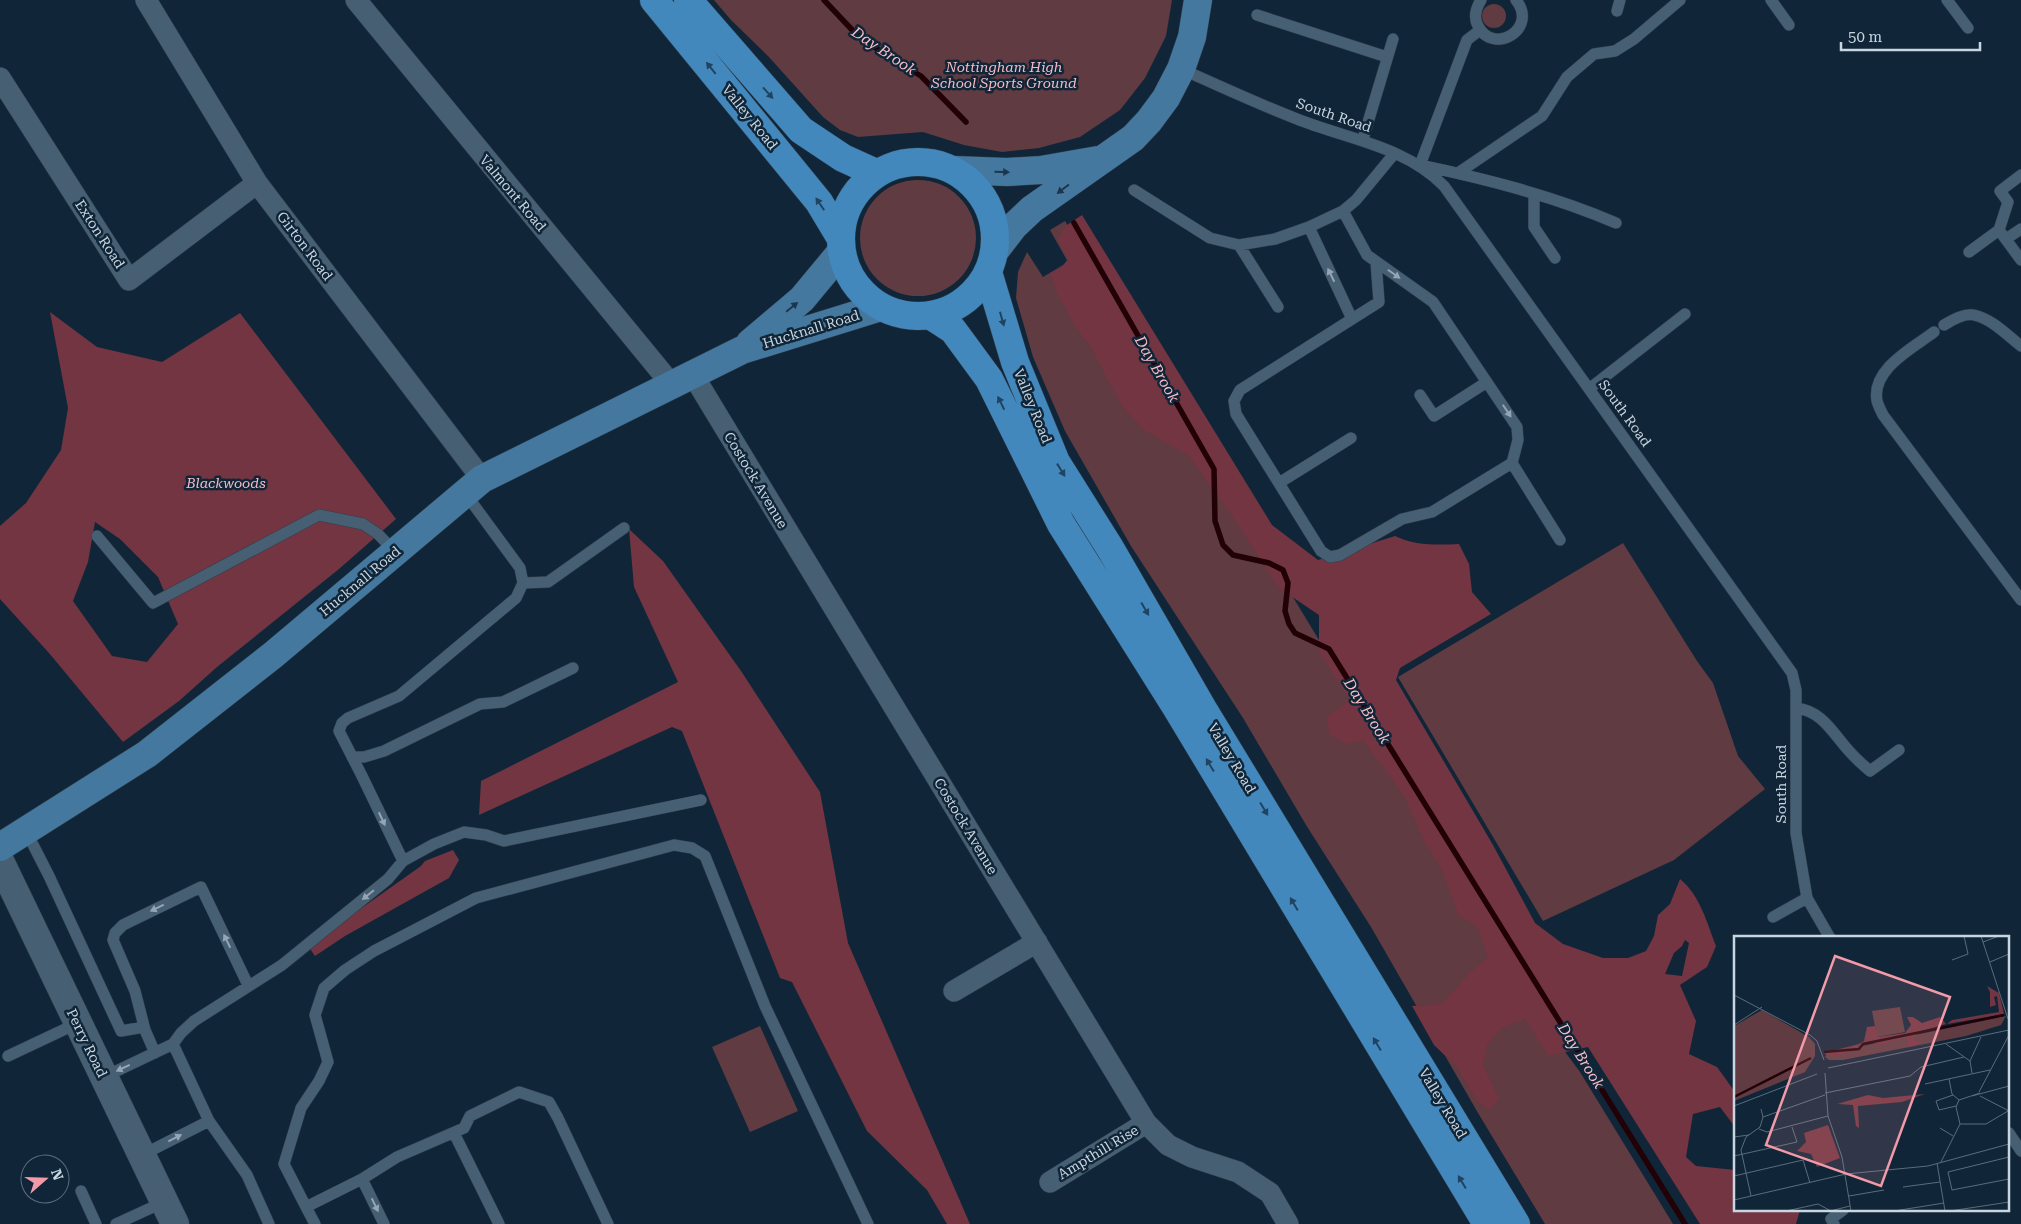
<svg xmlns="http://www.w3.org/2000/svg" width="2021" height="1224" font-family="'Roboto Serif',serif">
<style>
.green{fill:#603b41}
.forest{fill:#723541;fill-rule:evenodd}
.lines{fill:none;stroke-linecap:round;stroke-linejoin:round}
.stream{stroke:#210006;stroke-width:5.5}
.lane-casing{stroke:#303f4d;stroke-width:12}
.street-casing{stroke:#303f4d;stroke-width:22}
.secondary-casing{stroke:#303f4d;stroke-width:29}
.primary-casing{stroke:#303f4d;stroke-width:29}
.highway-casing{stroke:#303f4d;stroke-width:29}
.lane{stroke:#475f73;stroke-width:11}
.street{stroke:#475f73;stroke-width:21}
.secondary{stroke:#475f73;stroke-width:28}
.primary{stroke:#45789f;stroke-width:28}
.highway{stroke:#4388bd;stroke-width:28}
.oneway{fill:#1f4360}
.oneway2{fill:#1b364d}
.oneway3{fill:#94a6b5}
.labels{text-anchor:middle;stroke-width:5;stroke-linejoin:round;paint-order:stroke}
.park-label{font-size:14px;font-style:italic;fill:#f7bbc3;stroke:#102638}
.street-label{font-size:14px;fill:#c8d6e1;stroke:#102638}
.water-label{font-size:15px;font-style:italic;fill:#fbbfc7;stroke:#102638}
.inset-river{fill:none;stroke:#210006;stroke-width:2.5}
.inset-road{fill:none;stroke:#5a6c7c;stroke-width:1}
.view{fill:#f39aa9;fill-opacity:0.15;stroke:#f39aa9;stroke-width:2.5}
.inset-edge{fill:none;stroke:#c8d6e1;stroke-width:2.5}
</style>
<rect width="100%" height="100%" fill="#102638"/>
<path class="green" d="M714,0H1172L1166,36L1145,78L1120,110L1080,137L1039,148L1002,152L964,145L923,132L858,137L840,130L823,117L768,56L731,20Z
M1482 16a12 12 0 1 1 24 0a12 12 0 1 1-24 0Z
M860 238a58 58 0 1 1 116 0a58 58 0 1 1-116 0Z
M1065,221L1322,645L1554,1037L1580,1072L1673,1224H1545L1478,1113L1371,927L1306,825L1243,718L1131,546L1065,431L1033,357L1016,298L1018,272L1027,252L1043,277L1068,262L1050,230Z
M1623,543L1697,661L1713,683L1738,756L1765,789L1674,860L1543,921L1398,677Z
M760,1026L798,1111L750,1132L712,1047Z"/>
<path class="forest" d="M1082,215L1272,525L1318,560L1395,536C1415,546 1438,545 1459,544L1469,564L1472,592L1491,614L1400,668L1396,680L1493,845L1535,923L1563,944L1603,958H1628L1646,951L1654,936L1658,915L1670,904L1680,879C1700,895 1707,923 1716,946L1707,967L1680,985L1696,1021L1689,1054L1717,1067L1735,1092V1127L1720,1107L1693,1114L1686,1157L1696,1166L1735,1170V1210H1800L1796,1224H1700L1588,1047L1548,1056L1525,1019L1500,1029L1487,1045L1483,1065L1499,1098L1490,1110L1477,1101L1457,1067L1434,1045L1412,1006L1442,1004L1470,972L1488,957L1477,926L1459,916L1441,868L1423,839L1404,796L1364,741L1345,744L1329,734L1327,717L1350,700L1319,652V615L1279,588L1232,516L1188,455L1144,430L1122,406L1090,346L1076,328L1057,293L1050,273L1061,268L1068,259L1057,239L1067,225ZM1685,940L1689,943L1682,976L1665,974L1674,953L1682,946Z
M50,312L97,347L162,362L240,313L396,519L339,569L217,667L179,701L123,742L49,653L0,599V526L26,503L61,450L68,408ZM95,522L120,539L158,577L178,624L147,662L112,656L73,601L88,562Z
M629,529L663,561L741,671L820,792L848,943L970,1224H947L927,1190L867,1131L792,982L780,978L682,731L672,727L479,815L481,781L678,682L634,587Z
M453,850L459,860L449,878L345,936L315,956L308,946L421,866L425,861Z"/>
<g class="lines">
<path class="stream" d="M824,0L856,34L887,56L921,76L966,122
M1074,223L1214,469L1215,521L1223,545L1233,555L1269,563L1283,570L1288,583L1285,611L1289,624L1295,633L1329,649L1685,1224"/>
<g class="lane-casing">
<path id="lane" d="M1481,0C1476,8 1473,17 1478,26C1493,56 1539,29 1516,0
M1771,0L1789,25
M1947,0L1968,28
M1617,11L1620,0
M1257,15L1387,57
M1480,30L1467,40L1420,165C1486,179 1554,196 1616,223
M1181,69C1220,86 1258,104 1297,119C1347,139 1405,146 1444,186L1792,673L1796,690V833L1807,898L1830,938
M1363,139L1393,39
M1458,173L1542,116L1567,77L1594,54L1615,51L1634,39L1680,0
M1134,190L1210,238L1239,245L1275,239L1309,227L1343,211L1356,200L1394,154
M1534,195V227L1555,258
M1343,211L1367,255L1433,302L1517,427L1518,440L1512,463L1432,512L1402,519L1340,555L1330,557L1321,551L1236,414L1234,401L1240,390L1379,302L1376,262
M1309,227L1352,319
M1999,230L2008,202L2000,191L2021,175
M2006,239L2021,229
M1239,245L1278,307
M1969,252L1999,230L2021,260
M1944,325C1952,320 1965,313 1974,315C1992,319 2007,335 2021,346
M1934,332C1913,348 1871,369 1877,401C1878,405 1881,411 1883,415L2021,600
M1589,389L1685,314
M1420,395L1434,416L1487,382
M1512,463L1560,540
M1279,483L1351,438
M97,536L153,603L319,515L363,524L378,534L395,552
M523,583L548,582L624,528
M1796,708C1823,711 1833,734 1850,752C1856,759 1863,765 1870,771L1899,750
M352,757H364L384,751L480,704L503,702L573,668
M26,831L49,876L121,1031L144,1027
M403,861L362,776L339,731L342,723L348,718L399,696L516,598L523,583L520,568L465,493
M1773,917L1807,898
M173,1044L209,1121L247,1175L269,1224
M155,1053L145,1030L135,991L113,940L115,933L123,925L201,887L248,985
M8,1056L78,1023
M104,1077L173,1044L181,1033L194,1021L282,965L388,879L403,861L434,844L464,832L486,835L504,841L701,800
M454,1133L499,1224
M2009,1133L2021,1151
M142,1155L209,1121
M362,1179L397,1157L464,1128L470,1116L519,1092L549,1102L558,1118L608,1224
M81,1191L96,1224
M306,1207L284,1164L301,1108L319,1081L328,1062L315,1015L324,988L345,970L374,951L476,898L674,845L692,848L705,856L765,1006L868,1224
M116,1224L164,1202
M315,1224L306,1207L362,1179L384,1224
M1834,1224L1831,1219L1843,1210"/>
</g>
<g class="street-casing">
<path id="street" d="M146,0L257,183L482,479
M356,0L672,385
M0,78L129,280L257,183
M693,375L1146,1123L1168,1145L1192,1157L1238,1172L1270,1193L1288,1224
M954,991L1037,942
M1050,1182L1146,1123"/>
</g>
<g class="secondary-casing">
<path id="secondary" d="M0,861L175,1224"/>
</g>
<g class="primary-casing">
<path id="primary" d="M954,170L1007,172L1041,170L1098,160
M994,252L1014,226L1032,209L1133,138L1149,121L1166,98L1181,69L1192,37L1198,0
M750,343L802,299L841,252
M0,847L147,754L273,655L482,479L742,350L881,307"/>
</g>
<g class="highway-casing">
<path id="highway" d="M654,0L819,202L840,237
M688,0L801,130L843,158L876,173
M841 239a77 77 0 1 1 154 0a77 77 0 1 1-154 0Z
M988,272L1015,362L1056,462L1110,548L1203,709L1516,1224
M930,315L953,330L989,379L1061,524L1176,707L1487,1224"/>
</g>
<use href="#lane" class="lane"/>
<use href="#street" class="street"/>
<use href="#secondary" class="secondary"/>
<use href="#primary" class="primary"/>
<use href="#highway" class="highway"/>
</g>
<defs><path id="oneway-solid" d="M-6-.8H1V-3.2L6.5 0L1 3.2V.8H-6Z" transform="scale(1.25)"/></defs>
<g class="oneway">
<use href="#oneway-solid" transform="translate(711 68) rotate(-129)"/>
<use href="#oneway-solid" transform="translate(768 93) rotate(48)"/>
<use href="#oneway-solid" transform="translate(820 204) rotate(-124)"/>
<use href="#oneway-solid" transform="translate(1002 319) rotate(74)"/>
<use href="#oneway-solid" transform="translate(1001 403) rotate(-116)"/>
<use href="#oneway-solid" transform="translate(1061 470) rotate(58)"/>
<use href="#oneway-solid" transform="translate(1145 609) rotate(60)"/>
<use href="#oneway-solid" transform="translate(1210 765) rotate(-121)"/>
<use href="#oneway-solid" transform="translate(1264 809) rotate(59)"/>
<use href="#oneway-solid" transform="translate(1294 904) rotate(-121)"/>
<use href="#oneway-solid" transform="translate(1377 1044) rotate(-121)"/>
<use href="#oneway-solid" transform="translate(1462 1182) rotate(-121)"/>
</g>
<g class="oneway2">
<use href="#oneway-solid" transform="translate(1002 172) rotate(1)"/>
<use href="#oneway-solid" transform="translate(1063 189) rotate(143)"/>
<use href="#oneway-solid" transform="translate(792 307) rotate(-39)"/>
</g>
<g class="oneway3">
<use href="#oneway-solid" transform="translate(1394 274) rotate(35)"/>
<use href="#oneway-solid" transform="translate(1331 275) rotate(-116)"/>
<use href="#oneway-solid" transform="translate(1507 411) rotate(56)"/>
<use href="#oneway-solid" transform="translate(382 819) rotate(65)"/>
<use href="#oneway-solid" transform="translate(368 895) rotate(141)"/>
<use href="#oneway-solid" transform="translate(157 908) rotate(154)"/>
<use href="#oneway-solid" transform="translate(227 941) rotate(-116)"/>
<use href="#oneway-solid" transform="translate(123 1068) rotate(155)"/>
<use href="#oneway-solid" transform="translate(175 1138) rotate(-27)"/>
<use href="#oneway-solid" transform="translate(375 1205) rotate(64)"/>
</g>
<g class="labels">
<g class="park-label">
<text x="1004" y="72">Nottingham High<tspan x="1004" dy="16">School Sports Ground</tspan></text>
<text x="226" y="488">Blackwoods</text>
</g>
<g class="street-label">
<text transform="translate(1334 115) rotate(19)" y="5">South Road</text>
<text transform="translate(750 117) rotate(51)" y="5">Valley Road</text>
<text transform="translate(513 193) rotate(50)" y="5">Valmont Road</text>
<text transform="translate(100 234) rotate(57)" y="5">Exton Road</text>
<text transform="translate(305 246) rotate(53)" y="5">Girton Road</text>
<text transform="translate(811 329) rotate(-17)" y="5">Hucknall Road</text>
<text transform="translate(1033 406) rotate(68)" y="5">Valley Road</text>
<text transform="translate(1625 413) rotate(54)" y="5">South Road</text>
<text transform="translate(756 480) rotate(59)" y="5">Costock Avenue</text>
<text transform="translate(360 581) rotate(-40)" y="5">Hucknall Road</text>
<text transform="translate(1232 758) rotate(59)" y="5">Valley Road</text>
<text transform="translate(1781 784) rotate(-90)" y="5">South Road</text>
<text transform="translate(966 826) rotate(59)" y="5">Costock Avenue</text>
<text transform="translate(87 1043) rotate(64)" y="5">Perry Road</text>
<text transform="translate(1443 1103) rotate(59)" y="5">Valley Road</text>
<text transform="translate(1098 1152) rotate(-31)" y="5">Ampthill Rise</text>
</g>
<g class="water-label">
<text transform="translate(884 51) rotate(34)" y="5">Day Brook</text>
<text transform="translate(1157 369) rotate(60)" y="5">Day Brook</text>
<text transform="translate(1367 711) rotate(58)" y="5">Day Brook</text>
<text transform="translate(1581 1056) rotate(58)" y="5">Day Brook</text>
</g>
</g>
<g transform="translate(1734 936)">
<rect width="275" height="275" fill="#102638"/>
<path d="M166,71L171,96L143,101L138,75ZM28,74L75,101L81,108V120L71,136L0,165V90ZM272,80L267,89L232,100L109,124H95L91,121L93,118H90Z" fill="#603b41"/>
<path d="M253,50L265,57L270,78L213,88L218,84L265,76L263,60L260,61L262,69L256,71V56ZM173,81H179L188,87L206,81L212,88L184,96L180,103L187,107L179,110L174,111L173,102H169L146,109L135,106L109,118L94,120L90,117L125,108L130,105L133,91L141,90L144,101L171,97L177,89ZM191,158L168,166L124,170L125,192L122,190L119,169L103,168L134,159L149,162ZM94,189L106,222L83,231L77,218L63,215L72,206L70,197Z" fill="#723541"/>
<path class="inset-river" d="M90,116L125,113L129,108L270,79M0,161L77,122"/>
<path class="inset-road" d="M247,0L274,83M249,6L265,0M218,24L234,18L230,0M256,26L275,18M0,59L76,99L83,105L90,124M0,89L28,71M212,108L236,125L238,137M236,125L247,101M94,132L275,94M91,137L94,180L108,221L117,275M191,148L256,134M245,156L275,99M91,157L176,140L187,131L230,121M219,159L202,165L205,174L222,170M238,160L275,150M246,160L275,175M225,164L246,157M0,170L83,138M29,181L91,159M226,188H252L274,175M206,192L219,200M25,193L33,196L94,180M0,201L15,199M0,220L63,206L58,191M275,221L214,236L218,254L275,243M207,226L226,188L222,171L225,164L218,158L215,143M203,227L211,275M0,240L69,224L76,247M169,251L206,246M17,260L7,214L12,201L26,191L29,181L27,173M115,260L150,254M0,264L112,238L194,230L275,208M52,275L84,268L97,275M96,275L116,270M160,275L210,267M216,275L275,266"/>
<path class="view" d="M101,20L216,61L147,250L32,209Z"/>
<rect width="275" height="275" class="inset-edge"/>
</g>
<g transform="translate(45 1179) rotate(70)"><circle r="24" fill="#102638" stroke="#5a6c7c"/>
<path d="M0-4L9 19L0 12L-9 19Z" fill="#f39aa9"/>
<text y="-8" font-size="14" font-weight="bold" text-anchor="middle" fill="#c8d6e1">N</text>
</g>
<path d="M1841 42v8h139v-8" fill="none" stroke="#c8d6e1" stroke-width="2.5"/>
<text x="1848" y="42" font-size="15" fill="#c8d6e1" stroke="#102638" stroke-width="4" paint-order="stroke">50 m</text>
</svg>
